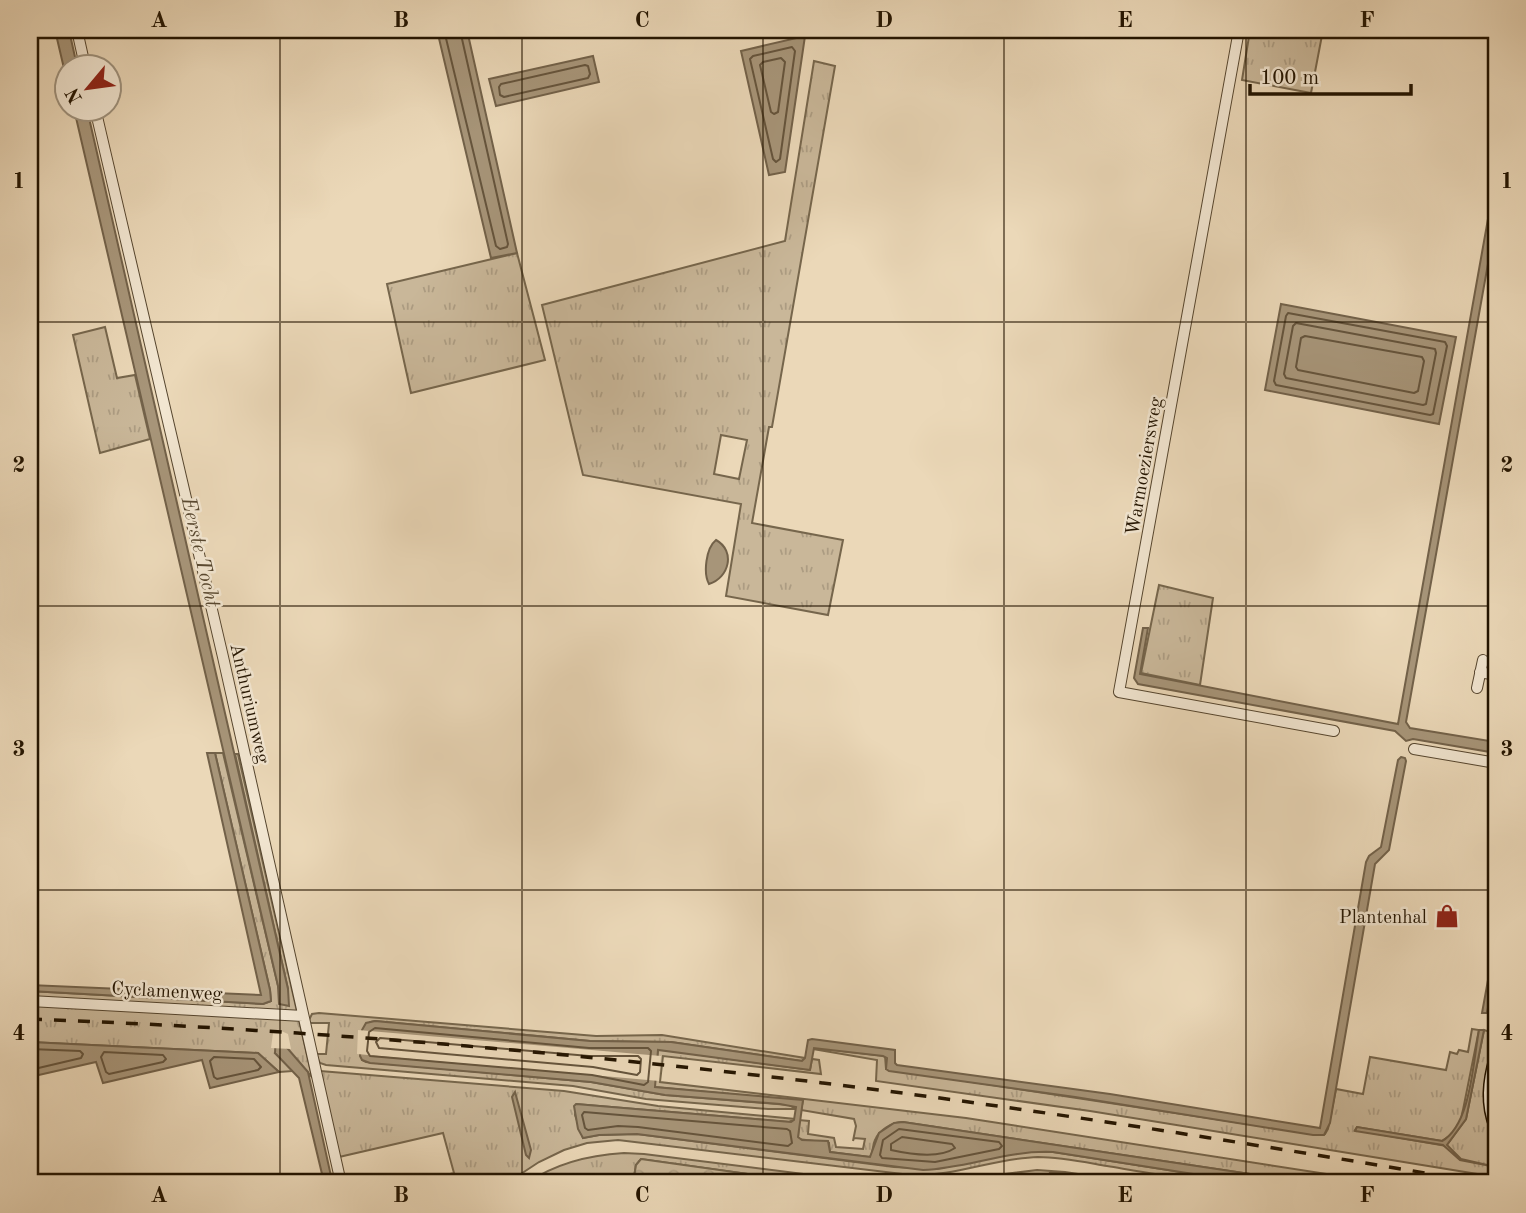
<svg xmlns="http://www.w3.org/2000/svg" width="1526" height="1213" font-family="'Old Standard TT',serif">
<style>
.grass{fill:url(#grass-tufts);stroke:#76664c;stroke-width:2;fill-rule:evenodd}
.forest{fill:url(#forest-crowns);stroke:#76664c;stroke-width:2}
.water{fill:#a79579;stroke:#726149;stroke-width:2}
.pier{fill:#ebd8b8}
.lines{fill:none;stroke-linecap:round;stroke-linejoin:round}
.shore{stroke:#65543c;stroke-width:2}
.minor-casing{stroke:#55452e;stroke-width:12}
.secondary-casing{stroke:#231400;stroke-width:15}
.minor{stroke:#f2e6d1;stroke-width:10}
.secondary{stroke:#f2e6d1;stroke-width:12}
.rail{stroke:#231400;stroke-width:3.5;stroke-dasharray:12 12;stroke-linecap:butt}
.grid{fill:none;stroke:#231400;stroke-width:2;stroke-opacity:0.55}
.labels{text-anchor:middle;stroke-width:5;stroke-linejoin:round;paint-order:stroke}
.street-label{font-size:19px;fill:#231400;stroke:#f2e6d1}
.poi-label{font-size:19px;fill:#231400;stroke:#f2e6d1;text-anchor:end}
.water-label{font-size:21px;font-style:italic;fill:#584830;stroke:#f2e6d1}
.neatline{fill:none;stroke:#231400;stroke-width:2.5}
.grid-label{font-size:23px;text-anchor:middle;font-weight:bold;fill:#231400}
</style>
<defs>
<pattern id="grass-tufts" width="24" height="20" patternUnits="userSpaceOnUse" patternTransform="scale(1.75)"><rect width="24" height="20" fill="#c9b799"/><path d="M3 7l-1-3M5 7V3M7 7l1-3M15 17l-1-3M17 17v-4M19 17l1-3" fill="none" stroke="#ac9c82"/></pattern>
<pattern id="forest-crowns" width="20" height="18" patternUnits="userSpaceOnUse" patternTransform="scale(1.75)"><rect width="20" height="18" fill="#c9b799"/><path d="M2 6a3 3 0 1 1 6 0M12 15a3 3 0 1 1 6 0" fill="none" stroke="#ac9c82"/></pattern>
</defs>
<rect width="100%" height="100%" fill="#ebd8b8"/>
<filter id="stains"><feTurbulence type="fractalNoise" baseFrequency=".00286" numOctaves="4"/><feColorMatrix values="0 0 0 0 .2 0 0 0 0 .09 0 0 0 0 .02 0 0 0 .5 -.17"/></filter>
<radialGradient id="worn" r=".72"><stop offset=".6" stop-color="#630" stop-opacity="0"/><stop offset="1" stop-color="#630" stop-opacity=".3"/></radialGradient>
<path class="grass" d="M1250,30H1323L1311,93L1242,80Z
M814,61L835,66L772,427H769L752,523L843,540L828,615L726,596L741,504L583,475L542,305L785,241ZM721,435L747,440L739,479L714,474Z
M517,253L545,360L411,393L387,284Z
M105,327L117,378L135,375L150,439L100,453L73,335Z
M1159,585L1213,598L1200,685L1141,673Z
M215,753H223L280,994L279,1004L288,989L235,754H238L312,1077L287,1050L286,1045L275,1053L294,1071L279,1072L258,1053L30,1042V991L263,1004L271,1001L270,990Z
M319,1013L596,1036L662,1035L805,1058L802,1061L671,1042L590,1041L375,1021L370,1022L362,1060L366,1062L591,1082L665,1095L789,1105L796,1109H768L646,1099L573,1086L326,1065L320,1063L315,1054H326L329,1023H309V1020L312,1014Z
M1472,1029L1479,1030L1461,1120L1451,1135L1442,1141L1357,1127L1355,1130L1446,1146L1466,1119L1484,1030L1494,1033L1496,1045L1490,1070L1492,1126L1496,1133V1166H1487L1496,1167V1177L1090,1111L876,1081L877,1060L813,1049L815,1048L885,1056L886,1069L1320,1135L1325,1134L1328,1129L1336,1089L1363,1094L1370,1057L1446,1070L1450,1052L1457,1054L1459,1050L1468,1052Z
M658,1049L810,1070L812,1059L819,1060L821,1074L663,1056L660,1082L966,1118L1385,1183H1310L903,1122C892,1122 879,1130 875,1140C872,1146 874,1151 870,1157L830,1152L829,1143L798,1139L799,1120L809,1121L808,1134L834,1138L836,1147L863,1149L865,1139L854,1138L853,1141L856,1126L854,1119L801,1110L803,1101L654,1087Z
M320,1071L564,1091L658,1106L795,1119L789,1122L577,1104L575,1115L583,1138L599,1135L637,1134L894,1167L936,1169L1021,1152H1053L1251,1183C1202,1183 1155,1174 1107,1166C1084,1162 1061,1157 1038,1157C995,1158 954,1177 911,1175L618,1140L587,1143L564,1150L539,1162L507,1183H415L454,1173L443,1133L339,1157Z
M624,1153L644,1154L875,1183H812L641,1159L636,1165L633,1183H527C556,1163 590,1155 624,1153Z
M1037,1170L1065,1172L1137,1183H1122L1050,1172L1049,1177L1094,1183H1056L1044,1179H1026L1003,1183H966L1005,1174Z"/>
<path class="forest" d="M641,1159L812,1183H633L636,1165Z"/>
<path class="water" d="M55,30H69L77,66H66V77Z
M437,30H467L517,253L491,258Z
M805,36L785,172L769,175L741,51Z
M593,56L599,82L496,106L489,79Z
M74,109H87L288,989L289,1006L279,1004L278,986Z
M1496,174V219L1406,722L1410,728L1496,742V753L1413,739L1406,741L1395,731L1138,684L1134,678L1143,628H1148L1140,674L1398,724Z
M1281,304L1456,337L1439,424L1265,390Z
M716,540C736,551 729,578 709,584C703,573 706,548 716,540Z
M207,753H215L270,990L271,1001L263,1004L30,991V985L261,995Z
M1401,757L1405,758L1406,761L1389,850L1375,864L1330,1123L1324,1135H1313L1075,1097L889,1071L886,1069L887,1058L883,1056L814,1048L810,1070L658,1050L655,1087L803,1100L798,1137L802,1140L828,1141L830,1152L870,1157L879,1133L894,1123L903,1122L1310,1183H1251L1053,1152C1006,1150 969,1168 923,1170L637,1134L599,1135L583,1138L578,1129L574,1106L576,1104L791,1122L794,1120L796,1107L780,1104L665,1095L591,1082L370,1063L362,1060L360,1056L362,1030L366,1023L375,1021L590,1041L671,1042L802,1061L805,1058L808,1040L812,1039L895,1050V1063L897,1065L1110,1094L1320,1128L1366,862L1369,856L1381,847L1398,760Z
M1496,936V964L1487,1013H1482Z
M1479,1030H1484L1466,1119L1447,1145L1461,1159L1496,1167L1460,1160L1443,1145L1355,1131L1357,1127L1442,1141C1471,1125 1473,1061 1479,1030Z
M276,1035L308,1072L331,1176L329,1180L325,1181L323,1178L299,1078L275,1053Z
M30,1042L258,1053L279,1072L210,1088L202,1060L103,1083L96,1062L30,1077Z
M515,1092L531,1150L529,1158L526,1155L512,1097Z"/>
<path class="pier" d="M279,1030L288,1034L291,1049L271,1048L273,1033Z
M358,1030L661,1056L659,1081L357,1054Z"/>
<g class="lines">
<path class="shore" d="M444,30L496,246L500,249L507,247L508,244L460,30
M792,47L795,51L780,159L776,162L773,159L750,59L753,56Z
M781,58L785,62L778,112L774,114L771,112L760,65L763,62Z
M585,65L588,66L590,74L588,78L504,97L500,95L499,87L501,84Z
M1288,313L1445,342L1447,346L1433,414L1430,415L1276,385L1274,381L1286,316Z
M1296,323L1435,349L1436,353L1426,404L1423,405L1286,378L1284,374L1293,326Z
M1305,336L1422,357L1424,361L1418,391L1414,393L1298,370L1296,367L1301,338Z
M375,1028L589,1048H648L651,1051L648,1082L644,1085L592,1075L370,1056L367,1051L369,1032Z
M380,1038L589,1056H638L641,1059L640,1072L637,1075L593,1067L379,1048L376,1042Z
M30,1049L80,1051L83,1054L81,1058L30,1070
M104,1052L163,1055L166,1059L163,1062L109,1074L106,1072L101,1057Z
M214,1057L254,1059L261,1067L258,1070L217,1079L214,1077L210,1061Z
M584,1112L787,1129L790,1131L792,1143L788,1146L638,1127L618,1126L588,1130L585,1128L582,1115Z
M899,1129L999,1142L1002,1146L999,1149L935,1162L882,1158L880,1155L883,1140Z
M902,1137L952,1144L955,1148C939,1159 909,1154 891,1150V1144Z"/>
<g class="minor-casing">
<path id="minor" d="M77,30L85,66
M1239,30L1119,692L1334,731
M95,108L223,657L341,1183
M1480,672L1496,675
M1477,688L1483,660
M1414,749L1496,763
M30,1001L303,1016"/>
</g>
<g class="secondary-casing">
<path id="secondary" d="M1496,1058C1489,1082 1487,1104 1496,1127"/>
</g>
<use href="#minor" class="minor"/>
<use href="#secondary" class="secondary"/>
<path class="rail" d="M30,1019C295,1029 559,1051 823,1083C1044,1110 1265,1146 1485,1183"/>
</g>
<path class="grid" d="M280,30V1183M522,30V1183M763,30V1183M1004,30V1183M1246,30V1183M30,322H1496M30,606H1496M30,890H1496"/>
<defs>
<g id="shop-bare" transform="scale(1.89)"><path d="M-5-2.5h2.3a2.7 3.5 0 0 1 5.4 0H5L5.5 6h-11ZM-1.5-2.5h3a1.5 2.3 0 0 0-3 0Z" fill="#8f2418" stroke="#f2e6d1" stroke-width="2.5" paint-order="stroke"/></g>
</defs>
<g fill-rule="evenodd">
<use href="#shop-bare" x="1447" y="916"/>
</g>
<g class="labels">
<g class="street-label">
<text transform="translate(1143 466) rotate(-80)" y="7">Warmoeziersweg</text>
<text transform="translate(251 703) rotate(77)" y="7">Anthuriumweg</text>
<text transform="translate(167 990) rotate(3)" y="7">Cyclamenweg</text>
</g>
<g class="poi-label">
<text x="1427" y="923">Plantenhal</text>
</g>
<g class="water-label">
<text transform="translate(201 552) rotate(77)" y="7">Eerste Tocht</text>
</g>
</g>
<rect width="1526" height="1213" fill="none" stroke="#ebd8b8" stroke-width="77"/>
<g transform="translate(88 88) rotate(241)"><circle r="33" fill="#f2e6d1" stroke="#9f927d" stroke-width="2"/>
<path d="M0-5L12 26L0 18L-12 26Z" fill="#8f2418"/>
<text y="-10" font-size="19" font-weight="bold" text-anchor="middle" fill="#231400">N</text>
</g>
<path d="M1250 84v10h161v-10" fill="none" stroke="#231400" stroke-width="3.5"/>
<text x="1260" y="84" font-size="21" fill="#231400" stroke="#f2e6d1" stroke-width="5" paint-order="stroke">100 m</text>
<rect x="38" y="38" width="1450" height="1136" class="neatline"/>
<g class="grid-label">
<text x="159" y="27">A</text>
<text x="401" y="27">B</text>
<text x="642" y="27">C</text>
<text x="884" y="27">D</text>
<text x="1125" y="27">E</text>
<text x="1367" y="27">F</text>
<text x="19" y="188">1</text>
<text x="1507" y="188">1</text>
<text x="19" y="472">2</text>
<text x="1507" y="472">2</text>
<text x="19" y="756">3</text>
<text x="1507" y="756">3</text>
<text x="19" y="1040">4</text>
<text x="1507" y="1040">4</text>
<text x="159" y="1202">A</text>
<text x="401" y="1202">B</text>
<text x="642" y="1202">C</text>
<text x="884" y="1202">D</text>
<text x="1125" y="1202">E</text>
<text x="1367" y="1202">F</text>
</g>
<rect width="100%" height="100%" filter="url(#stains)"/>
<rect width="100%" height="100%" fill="url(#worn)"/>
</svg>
